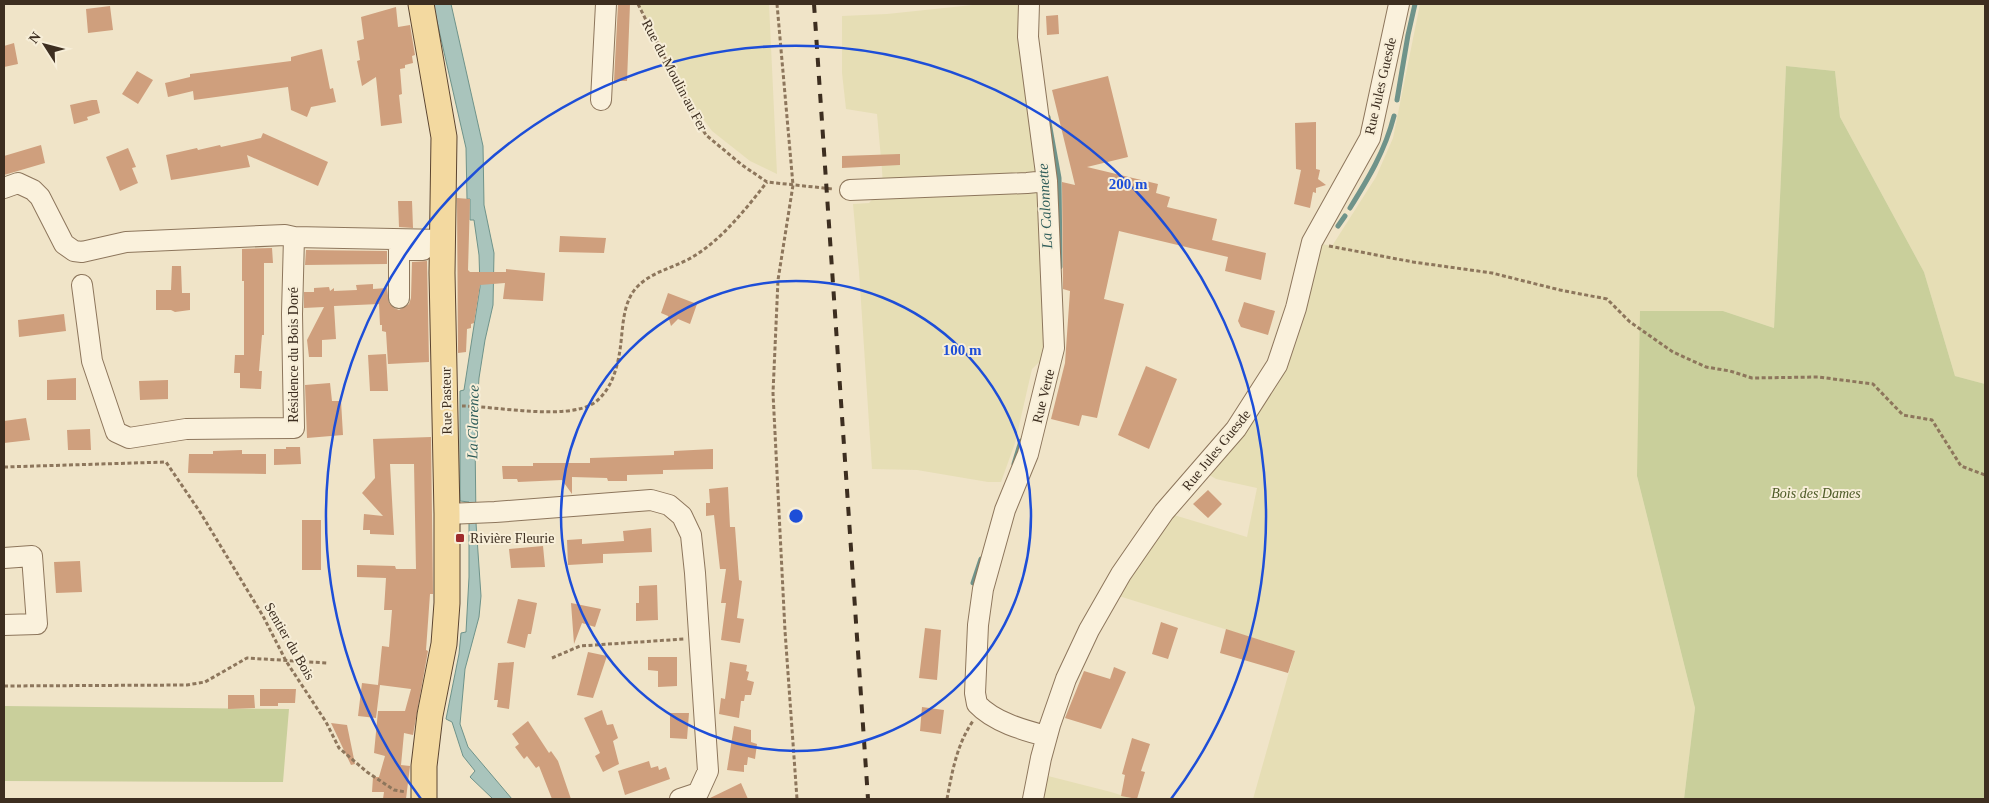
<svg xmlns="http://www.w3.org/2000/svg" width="1989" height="803" font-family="'Times New Roman',serif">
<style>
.farmland{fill:#e6deb5}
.green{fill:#c9cf9b}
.water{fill:#a9c4bc;stroke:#6f938a}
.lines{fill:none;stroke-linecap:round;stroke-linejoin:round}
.stream{stroke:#6f938a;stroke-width:5}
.building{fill:#cf9f7d}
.minor-casing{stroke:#8d765c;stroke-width:22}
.major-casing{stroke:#5b4430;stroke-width:27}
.path{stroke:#8d765c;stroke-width:3;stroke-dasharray:4 2.5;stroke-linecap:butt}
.minor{stroke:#faf1dc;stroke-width:20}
.major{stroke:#f3d9a0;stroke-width:25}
.rail{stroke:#3d2e20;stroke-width:4;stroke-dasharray:9 9;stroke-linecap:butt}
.ring{fill:none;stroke:#1d4ed8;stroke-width:2.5}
.poi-dot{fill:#9e2a2b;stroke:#f7eed8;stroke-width:2}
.labels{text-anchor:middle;stroke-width:4;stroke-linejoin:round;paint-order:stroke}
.street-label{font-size:14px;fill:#3d2e20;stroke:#f7eed8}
.park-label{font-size:14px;font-style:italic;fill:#4d5a26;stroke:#f7eed8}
.poi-label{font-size:14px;fill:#3d2e20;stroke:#f7eed8;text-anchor:start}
.water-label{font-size:15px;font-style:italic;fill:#2f5d5a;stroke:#f7eed8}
.centre{fill:#1d4ed8;stroke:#f7eed8;stroke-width:2.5}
.ring-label{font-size:15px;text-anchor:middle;font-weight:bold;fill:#1d4ed8;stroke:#f7eed8;stroke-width:4;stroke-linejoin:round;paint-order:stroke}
</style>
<rect width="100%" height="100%" fill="#f0e4c8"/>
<path class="farmland" d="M638,4H769L777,174L750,161L712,131L694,106L653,27Z
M982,4H1029L1054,348L1032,369L1015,443L1001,482H988L917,470L872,469L859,271L853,204L869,203L883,188L882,170L877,114L846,109L842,73V16L887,14Z
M1420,4H1985V384L1955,376L1924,272L1840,117L1835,71L1786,66L1774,328L1723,311L1637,476L1695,708L1684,799H1253L1295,651L1122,597L1109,595L1164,512L1247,537L1257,488L1216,479L1201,470L1251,407L1312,242L1332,246L1376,177L1393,138Z
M1048,776L1111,792L1133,799H1042Z"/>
<path class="green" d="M1786,66L1835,71L1840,117L1924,272L1955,376L1985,384V799H1684L1695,708L1637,476L1640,311H1723L1774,328Z
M4,706L289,709L283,782L4,781Z"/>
<path class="water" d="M433,4H451L483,146L484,205L494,253L493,305L485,340L479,378L475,436L476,523L481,596L479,617L465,669L460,724L468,747L512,799H493L470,777L475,771L463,756L452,722L446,719L459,654L461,633L466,632L469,577V502L460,501V391L464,390L480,287L479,255L474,220H470V199H467L466,148Z"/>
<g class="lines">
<path class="stream" d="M1397,100L1408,35L1415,4
M1048,117L1059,178L1060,267
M1350,208C1368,179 1385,151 1394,116
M1338,226L1345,216
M1014,464L1021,441
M973,583L981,559"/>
</g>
<path class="building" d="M618,4H630L627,81H614Z
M110,6L113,30L88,33L86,9Z
M396,7L398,27L410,25L415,55L412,56L413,63L405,65V68L400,69L402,94L399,95L402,123L381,126L376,77L362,86L357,61L360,60L357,41L364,39L361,17Z
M1058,15L1059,34L1047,35L1046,16Z
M14,43L18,64L4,67V46Z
M322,49L330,89L333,88L336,102L311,107L307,117L291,110L288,87L194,100L193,91L168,97L165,83L190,77V74L291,61V57Z
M137,71L153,80L138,104L122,94Z
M1108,76L1128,157L1087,167L1158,184L1156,193L1170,197L1167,207L1217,219L1212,240L1266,253L1261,280L1225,271L1228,257L1119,231L1104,299L1124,304L1097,418L1082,415L1079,426L1051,419L1065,363L1070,291L1063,289L1062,182L1075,185L1052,90Z
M92,100H97L100,113L87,117L88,120L74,124L70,105Z
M1316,122V169L1320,170L1318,179L1326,185L1316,188V193L1313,192L1310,208L1294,204L1301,170L1296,169L1295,123Z
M263,133L328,162L318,186L247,155L250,167L171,180L166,155L197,148L198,150L220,145L221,147L261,138Z
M41,145L45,163L4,175V156Z
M128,148L136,167L132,168L138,183L120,191L106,157Z
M900,154V165L842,168V156Z
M457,198L470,199L468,270L470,272H506V269L545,273L543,301L503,299L505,283L480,285L474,323L471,324V328L467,329L466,352L458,353Z
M398,201H412L413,228L399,227Z
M560,236L606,238L604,253L559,252Z
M272,248L273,263H264V335H262L259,371H262L261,389L240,388V373H234L235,355H244V281H242V249Z
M306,250L387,251V264L305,265Z
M427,261L429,362L388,364L386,332L382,331V325H380L379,304L334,306L336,339L322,340V357H309L307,340L324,307L304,308V292H314V288L329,287L330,291L334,288V291L357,290L356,285L373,284V289L387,288L389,303L394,308L399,310L409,304L411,298L412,262Z
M172,266H181L182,293H190V310L175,312L171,310H156V290H171Z
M668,293L697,304L690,324L678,319L671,326L668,316L661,313Z
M1244,302L1275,311L1268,335L1241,327L1238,321Z
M64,314L66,331L19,337L18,320Z
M386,354L388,391H370L368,355Z
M1146,366L1177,379L1149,449L1118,435Z
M76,378V400H47V380Z
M168,380V399L140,400L139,381Z
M330,383L332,401H341L343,435L307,438L305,385Z
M26,418L30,440L4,443V421Z
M90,429L91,450H68L67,430Z
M431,437L433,594H430L426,650L428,651L413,735L404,733L401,765L410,766L406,799H383L384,792H372L373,777H379L385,756L374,753L378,711H405L411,689L380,685L376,718L358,716L362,683L378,685L382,646L389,647L392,610H384L386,578L357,577V565L395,566L396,569H416L414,464H390L394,535L370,534V530H363L364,514L383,516L362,493L375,478L373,439Z
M286,447H300L301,464L274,465V449H286Z
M713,449V469L663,470V474L627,475V481H608L607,478L572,477V494L562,480L518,482L517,479H503L502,466H533V463H590V458L674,455V451Z
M242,450V454H266V474L188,473L189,454H213V451Z
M728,487L730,527H735L739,580L742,581L737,618L744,619L740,643L721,640L726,603H721L726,569H720L714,515L706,516V503H710L709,489Z
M1208,490L1222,504L1208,518L1193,504Z
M302,520H321V570H302Z
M651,528L652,552L603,554V563L568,565L567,540L582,539V544L624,541L623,531Z
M543,546L545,567L511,568L509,549Z
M80,561L82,592L56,593L54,562Z
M657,585L658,620L636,621V603H639V586Z
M518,599L537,603L531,634H528L525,648L507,643Z
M571,603L601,609L595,627L582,623L574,644Z
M1161,622L1178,628L1168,659L1152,654Z
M925,628L941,630L937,680L919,678Z
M1226,629L1295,651L1288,673L1220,653Z
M588,652L607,656L593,698L577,695Z
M648,657H677V686L658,687V671L648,670Z
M514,662L509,709L497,707L498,700H494L498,663Z
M730,662L747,665L746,671L749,672L747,680L754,682L751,695H745L744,701H741L739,718L719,714L721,698L725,699Z
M1114,667L1126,672L1101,729L1065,718L1084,671L1110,679Z
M260,689H296L295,703H278V706H260Z
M228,695H254L255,708L228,709Z
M922,707L944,710L941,734L920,731Z
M602,710L607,725L613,724L618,738L613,741L619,764L603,772L595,756L600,753L584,718Z
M670,713H689L687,739L670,738Z
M528,721L549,753L551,751L558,761L571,799H552L539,766L536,768L527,756L524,759L515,747L519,744L512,734Z
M331,723L347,725L355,764L351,765Z
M734,726L751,730V742L757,744L755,759L748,757L747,765H744V772L727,770Z
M1132,738L1150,744L1141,771L1145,772L1137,799L1121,796L1125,775L1122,774Z
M649,761L651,768L658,766L659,770L666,767L670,779L625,795L618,771Z
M741,783L748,799H708Z"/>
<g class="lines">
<g class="minor-casing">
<path id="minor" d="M1029,4L1028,37L1047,181L1054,348L1028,454L1005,510L983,589L978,625L975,693L977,704C994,722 1023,730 1046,736
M601,100L606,4
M4,188L18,183L33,190L40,197L64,244L74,251L82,252L126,242L285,235L294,237
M850,190L1027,183L1047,181
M82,285L92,361L116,432L129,438L186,429L294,428L292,314L294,237L443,240
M399,298V250H423
M447,514L495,512L651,500L669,505L682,516L691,535L695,573L708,771L698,793L680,799
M4,558L32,556L37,624L4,625
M1033,799L1041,758L1050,725L1066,679L1089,630L1121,574L1141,545L1164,512L1236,429L1277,365L1296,308L1312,242L1370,138L1399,4"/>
</g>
<g class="major-casing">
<path id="major" d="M421,4L444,137L442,273L447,514V603L444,644L430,715L424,766V799"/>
</g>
<path class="path" d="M638,4L692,112L706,135L742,165L767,182L833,189
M777,4L793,185L778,280L773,393L785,631L797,799
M1329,246L1413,262L1492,273L1560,290L1607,299L1630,322L1673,352L1706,367L1730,371L1752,378L1818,377L1873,384L1903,415L1932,420L1961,466L1985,475
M462,406C497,406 566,421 594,403C611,391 617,369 620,350C623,330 622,304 636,288C651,272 670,269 689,259C720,242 745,210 767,182
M4,467L166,462L200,512L263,616L286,661L326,722L339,748L367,772L394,790L406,792
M552,658L580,646L684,639
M4,686L187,685L205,682L247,658L327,663
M947,799C952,772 957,744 973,721"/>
<use href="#minor" class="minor"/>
<use href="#major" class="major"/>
<path class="rail" d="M814,4L868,799"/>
</g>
<g class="ring">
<circle cx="796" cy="516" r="235"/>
<path d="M421 799A470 470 0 1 1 1171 799"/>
</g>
<rect class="poi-dot" x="455" y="533" width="10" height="10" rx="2.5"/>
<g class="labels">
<g class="street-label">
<text transform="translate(675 75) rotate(62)" y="5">Rue du Moulin au Fer</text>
<text transform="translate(1380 86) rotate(-77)" y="5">Rue Jules Guesde</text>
<text transform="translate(293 355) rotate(-90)" y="5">Résidence du Bois Doré</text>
<text transform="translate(1043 396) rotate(-76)" y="5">Rue Verte</text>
<text transform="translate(446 401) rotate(-91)" y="5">Rue Pasteur</text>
<text transform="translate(1216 450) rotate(-51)" y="5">Rue Jules Guesde</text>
<text transform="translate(290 641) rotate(60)" y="5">Sentier du Bois</text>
</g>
<g class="park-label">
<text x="1816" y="498">Bois des Dames</text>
</g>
<g class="poi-label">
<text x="470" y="543">Rivière Fleurie</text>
</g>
<g class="water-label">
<text transform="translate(1045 206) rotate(-93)" y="5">La Calonnette</text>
<text transform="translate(473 422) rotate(-89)" y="5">La Clarence</text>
</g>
</g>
<circle cx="796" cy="516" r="8" class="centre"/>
<g class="ring-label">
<text x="1128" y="189">200 m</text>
<text x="962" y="355">100 m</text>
</g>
<rect width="1989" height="803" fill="none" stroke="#3d2e20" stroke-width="10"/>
<g transform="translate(45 45) rotate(306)" stroke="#f7eed8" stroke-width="4" paint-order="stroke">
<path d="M0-4L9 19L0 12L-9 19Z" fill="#3d2e20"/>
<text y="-8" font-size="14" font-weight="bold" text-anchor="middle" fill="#3d2e20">N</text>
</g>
</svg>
